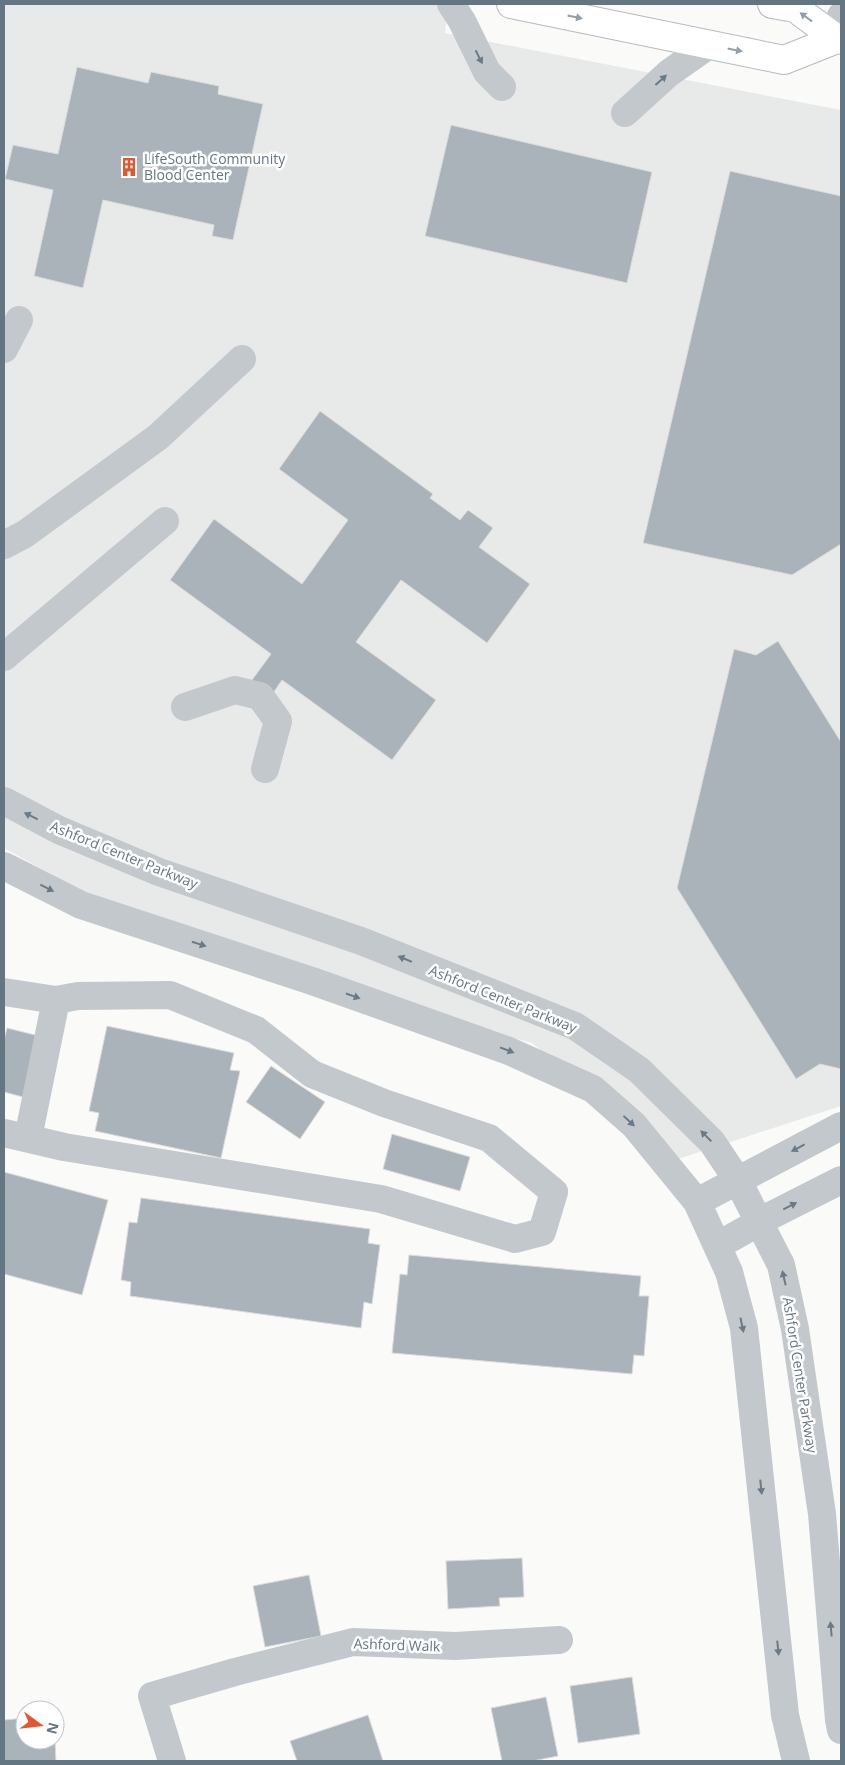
<svg xmlns="http://www.w3.org/2000/svg" width="845" height="1765" font-family="'Open Sans',sans-serif">
<style>
.built{fill:#e8e9e9}
.building{fill:#aab3b9;stroke:#dcdcda}
.lines{fill:none;stroke-linecap:round;stroke-linejoin:round}
.major-casing{stroke:#b5babe;stroke-width:30}
.minor{stroke:#c3c8cc;stroke-width:28}
.major{stroke:#fff;stroke-width:28}
.oneway{fill:#939fa8}
.oneway2{fill:#6a7a87}
.labels{text-anchor:middle;stroke-width:5;stroke-linejoin:round;paint-order:stroke}
.poi-label{font-size:14px;fill:#657683;stroke:#fff;text-anchor:start}
.street-label{font-size:14px;fill:#657683;stroke:#fff}
</style>
<rect width="100%" height="100%" fill="#fafaf8"/>
<path class="built" d="M4,4H448L445,33L841,110V1106L675,1160L532,1043L187,951L4,848Z"/>
<path class="building" d="M77,67L148,83L151,72L219,86L218,94L263,104L233,240L212,236L214,225L103,200L83,288L34,276L53,190L5,179L13,145L58,154Z
M451,125L652,172L627,283L425,236Z
M730,171L841,196V544L792,575L643,543Z
M320,411L433,494L430,498L460,520L468,510L493,528L479,547L530,584L487,643L401,580L356,642L436,700L392,760L282,680L269,699L249,684L271,654L170,580L214,519L302,584L348,520L279,469Z
M778,641L841,742V1069L820,1064L796,1079L677,888L734,649L756,655Z
M107,1026L234,1053L230,1070L240,1071L221,1158L95,1131L99,1113L89,1111Z
M7,1028L39,1036L23,1097L4,1092V1040Z
M271,1066L325,1102L300,1139L246,1102Z
M392,1134L470,1157L460,1191L383,1169Z
M4,1172L108,1200L82,1295L4,1274Z
M141,1198L370,1229L368,1243L380,1245L372,1304L364,1302L361,1328L130,1296L131,1282L121,1280L129,1222L137,1223Z
M409,1255L641,1276L639,1296H649L644,1356L634,1355L632,1374L392,1353L400,1274L407,1275Z
M522,1558L524,1597L499,1598L500,1606L448,1609L446,1561Z
M309,1575L321,1636L265,1647L253,1586Z
M632,1677L640,1734L578,1743L570,1686Z
M546,1697L558,1756L533,1761H502L491,1708Z
M368,1715L383,1761H297L290,1741Z
M25,1718V1740H55L56,1761H4V1720Z"/>
<g class="lines">
<g class="major-casing">
<path id="major" d="M511,4L784,60L837,39
M772,4L795,8L837,39L841,40"/>
</g>
<path class="minor" d="M451,4L462,21L487,72L502,87
M837,39L841,16
M625,113L669,73L709,45
M4,349L19,320
M4,545L25,534L158,437L242,359
M4,657L165,521
M185,707L235,690L260,696L278,721L265,769
M4,801L59,830L159,872L361,941L575,1026L639,1070L712,1142L738,1181L781,1265L795,1329L822,1514L839,1720L841,1730
M4,866L81,905L312,981L509,1051L593,1089L634,1125L697,1202L729,1272L744,1328L785,1715L796,1761
M4,992L56,1000
M4,1133L64,1147L381,1199L515,1239L542,1232L554,1192L489,1138L384,1103L312,1074L256,1030L170,995L78,996L56,1000L28,1138
M697,1202L841,1126
M717,1246L770,1216L841,1180
M172,1761L152,1696L235,1672L353,1642L455,1646L559,1640"/>
<use href="#major" class="major"/>
</g>
<defs><path id="oneway-solid" d="M-6-.8H1V-3.2L6.5 0L1 3.2V.8H-6Z" transform="scale(1.25)"/></defs>
<g class="oneway">
<use href="#oneway-solid" transform="translate(575 17) rotate(12)"/>
<use href="#oneway-solid" transform="translate(806 17) rotate(-144)"/>
<use href="#oneway-solid" transform="translate(735 50) rotate(11)"/>
</g>
<g class="oneway2">
<use href="#oneway-solid" transform="translate(479 57) rotate(63)"/>
<use href="#oneway-solid" transform="translate(661 80) rotate(-42)"/>
<use href="#oneway-solid" transform="translate(31 816) rotate(-154)"/>
<use href="#oneway-solid" transform="translate(47 888) rotate(27)"/>
<use href="#oneway-solid" transform="translate(199 944) rotate(18)"/>
<use href="#oneway-solid" transform="translate(405 959) rotate(-158)"/>
<use href="#oneway-solid" transform="translate(353 996) rotate(19)"/>
<use href="#oneway-solid" transform="translate(507 1050) rotate(21)"/>
<use href="#oneway-solid" transform="translate(629 1121) rotate(43)"/>
<use href="#oneway-solid" transform="translate(706 1136) rotate(-135)"/>
<use href="#oneway-solid" transform="translate(798 1148) rotate(152)"/>
<use href="#oneway-solid" transform="translate(790 1206) rotate(-27)"/>
<use href="#oneway-solid" transform="translate(784 1278) rotate(-103)"/>
<use href="#oneway-solid" transform="translate(742 1325) rotate(78)"/>
<use href="#oneway-solid" transform="translate(761 1487) rotate(84)"/>
<use href="#oneway-solid" transform="translate(831 1629) rotate(-95)"/>
<use href="#oneway-solid" transform="translate(778 1648) rotate(84)"/>
</g>
<defs>
<g id="building-bare" transform="scale(1.5)"><path d="M-4-6H4V6H1V3H-1V6H-4ZM-2.5-4.3h1.7v1.8h-1.7ZM.8-4.3h1.7v1.8H.8ZM-2.5-1h1.7V.8h-1.7ZM.8-1h1.7V.8H.8Z" fill="#e4572e" stroke="#fff" stroke-width="2.5" paint-order="stroke"/></g>
</defs>
<g fill-rule="evenodd">
<use href="#building-bare" x="129" y="167"/>
</g>
<g class="labels">
<g class="poi-label">
<text x="144" y="164">LifeSouth Community<tspan x="144" dy="16">Blood Center</tspan></text>
</g>
<g class="street-label">
<text transform="translate(124 855) rotate(22)" y="5">Ashford Center Parkway</text>
<text transform="translate(503 999) rotate(22)" y="5">Ashford Center Parkway</text>
<text transform="translate(800 1375) rotate(81)" y="5">Ashford Center Parkway</text>
<text transform="translate(397 1645) rotate(2)" y="5">Ashford Walk</text>
</g>
</g>
<rect width="845" height="1765" fill="none" stroke="#657683" stroke-width="10"/>
<g transform="translate(40 1725) rotate(105)"><circle r="24" fill="#ffffff" stroke="#c1c8cd"/>
<path d="M0-4L9 19L0 12L-9 19Z" fill="#e4572e"/>
<text y="-8" font-size="14" font-weight="bold" text-anchor="middle" fill="#657683">N</text>
</g>
</svg>
